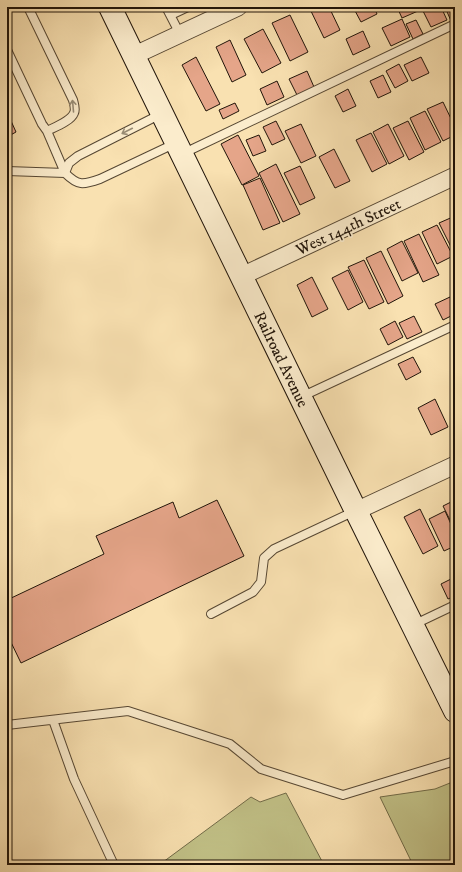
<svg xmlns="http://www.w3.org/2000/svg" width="462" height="872" font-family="'IM FELL DW Pica',serif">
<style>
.green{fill:#c2c288;stroke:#716b48}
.building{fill:#e5a589;stroke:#201409}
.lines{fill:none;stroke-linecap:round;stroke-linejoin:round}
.lane-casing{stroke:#564733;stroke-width:10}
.street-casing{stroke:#564733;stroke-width:19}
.secondary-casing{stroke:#201409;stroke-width:24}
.lane{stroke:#fbeccc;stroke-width:8}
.street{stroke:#fbeccc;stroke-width:17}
.secondary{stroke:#fbeccc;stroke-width:22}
.oneway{stroke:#988b74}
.labels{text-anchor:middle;stroke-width:3.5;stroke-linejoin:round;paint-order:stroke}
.street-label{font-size:16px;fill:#201409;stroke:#fbeccc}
</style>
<rect width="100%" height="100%" fill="#f9e1b1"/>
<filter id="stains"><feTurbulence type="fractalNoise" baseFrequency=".005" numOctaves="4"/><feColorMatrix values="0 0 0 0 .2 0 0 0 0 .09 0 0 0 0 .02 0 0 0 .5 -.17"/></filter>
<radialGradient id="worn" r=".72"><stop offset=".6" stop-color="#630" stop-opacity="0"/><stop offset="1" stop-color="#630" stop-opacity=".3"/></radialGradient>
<path class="green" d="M455,781V865H413L380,797L435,789Z
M286,793L324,865H159L251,797L260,802Z"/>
<path class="building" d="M309,7H329L340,30L324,38Z
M353,7H374L377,14L361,22Z
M397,7H416L418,11L402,18Z
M421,7H441L447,20L431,27Z
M445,7H455V19L451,21Z
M290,15L308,52L290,61L272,23Z
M402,19L410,37L391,46L382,28Z
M416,20L423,34L413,39L406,24Z
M263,29L281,63L262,73L244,39Z
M363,31L370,47L353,55L346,39Z
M230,40L246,75L232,82L216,47Z
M196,57L220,104L206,111L182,65Z
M421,57L429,73L412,81L404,65Z
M399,64L408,81L395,88L386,71Z
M307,71L314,87L297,95L289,79Z
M383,75L391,92L378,98L370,81Z
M277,81L284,97L267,105L260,89Z
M348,89L356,106L343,112L335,96Z
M443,102L455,127V135L443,141L427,109Z
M235,103L239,111L223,119L219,110Z
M425,111L441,142L425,150L410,118Z
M7,112L16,132L7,137Z
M276,121L285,139L272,145L263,127Z
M408,121L424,152L409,160L393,128Z
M301,124L316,156L301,163L285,131Z
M388,124L404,156L389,164L373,132Z
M371,133L387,164L372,172L356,140Z
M238,135L259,176L242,185L221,144Z
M259,135L266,151L253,156L246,140Z
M334,149L350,181L335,188L319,157Z
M276,164L300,214L283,222L259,173Z
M300,166L315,198L300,205L284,173Z
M260,178L280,223L263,230L243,185Z
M455,216V255L439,223Z
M437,225L453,256L437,264L422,232Z
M419,234L439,275L423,282L404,241Z
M402,241L418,273L402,281L387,249Z
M381,251L403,296L388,304L366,258Z
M364,260L384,302L369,309L348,267Z
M348,270L363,302L348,310L332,278Z
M312,277L328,309L312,317L297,285Z
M450,297L455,306V314L443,320L435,304Z
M414,316L422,332L407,339L399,323Z
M395,321L403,337L388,345L380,329Z
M413,357L421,372L406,380L398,364Z
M435,399L448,427L431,435L418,408Z
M217,500L244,556L21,663L7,634V600L104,554L96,536L173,502L179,518Z
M455,500V530L443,506Z
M420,509L438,546L423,554L404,517Z
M445,511L455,533V546L444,551L429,519Z
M453,578L455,582V596L448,599L441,584Z"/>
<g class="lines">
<g class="lane-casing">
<path id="lane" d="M28,7L73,100C74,104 76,109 74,113C71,121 55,127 47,131
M166,7L180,34
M171,15L188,7
M7,50L42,124L47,131L65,173L7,171
M161,114L78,156L69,163L65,173C78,186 83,185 100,179L176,143
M182,154L455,24
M301,397L455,325
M211,614L253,592L261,582L264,558L274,549L355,511
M413,625L455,605
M53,720L74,779L114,865
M7,725L128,711L230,744L261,769L343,795L455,761"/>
</g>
<g class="street-casing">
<path id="street" d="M133,56L238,7
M242,276L455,176
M356,511L455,465"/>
</g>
<g class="secondary-casing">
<path id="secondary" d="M110,7L356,511L455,711"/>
</g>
<use href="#lane" class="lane"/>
<use href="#street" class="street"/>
<use href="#secondary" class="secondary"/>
</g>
<defs><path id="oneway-shaft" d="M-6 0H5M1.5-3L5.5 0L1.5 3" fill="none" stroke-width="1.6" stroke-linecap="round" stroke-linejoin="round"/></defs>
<g class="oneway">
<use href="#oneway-shaft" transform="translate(73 106) rotate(-95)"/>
<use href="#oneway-shaft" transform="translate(127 131) rotate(153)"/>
</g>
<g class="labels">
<g class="street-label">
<text transform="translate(348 226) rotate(-25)" y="6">West 144th Street</text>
<text transform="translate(282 359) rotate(64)" y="6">Railroad Avenue</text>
</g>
</g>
<rect width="462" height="872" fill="none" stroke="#f9e1b1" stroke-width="24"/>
<rect x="8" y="8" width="446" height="856" fill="none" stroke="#201409" stroke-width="2"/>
<rect x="12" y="12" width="438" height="848" fill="none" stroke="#201409"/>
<rect width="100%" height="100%" filter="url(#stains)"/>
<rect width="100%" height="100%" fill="url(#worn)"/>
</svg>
